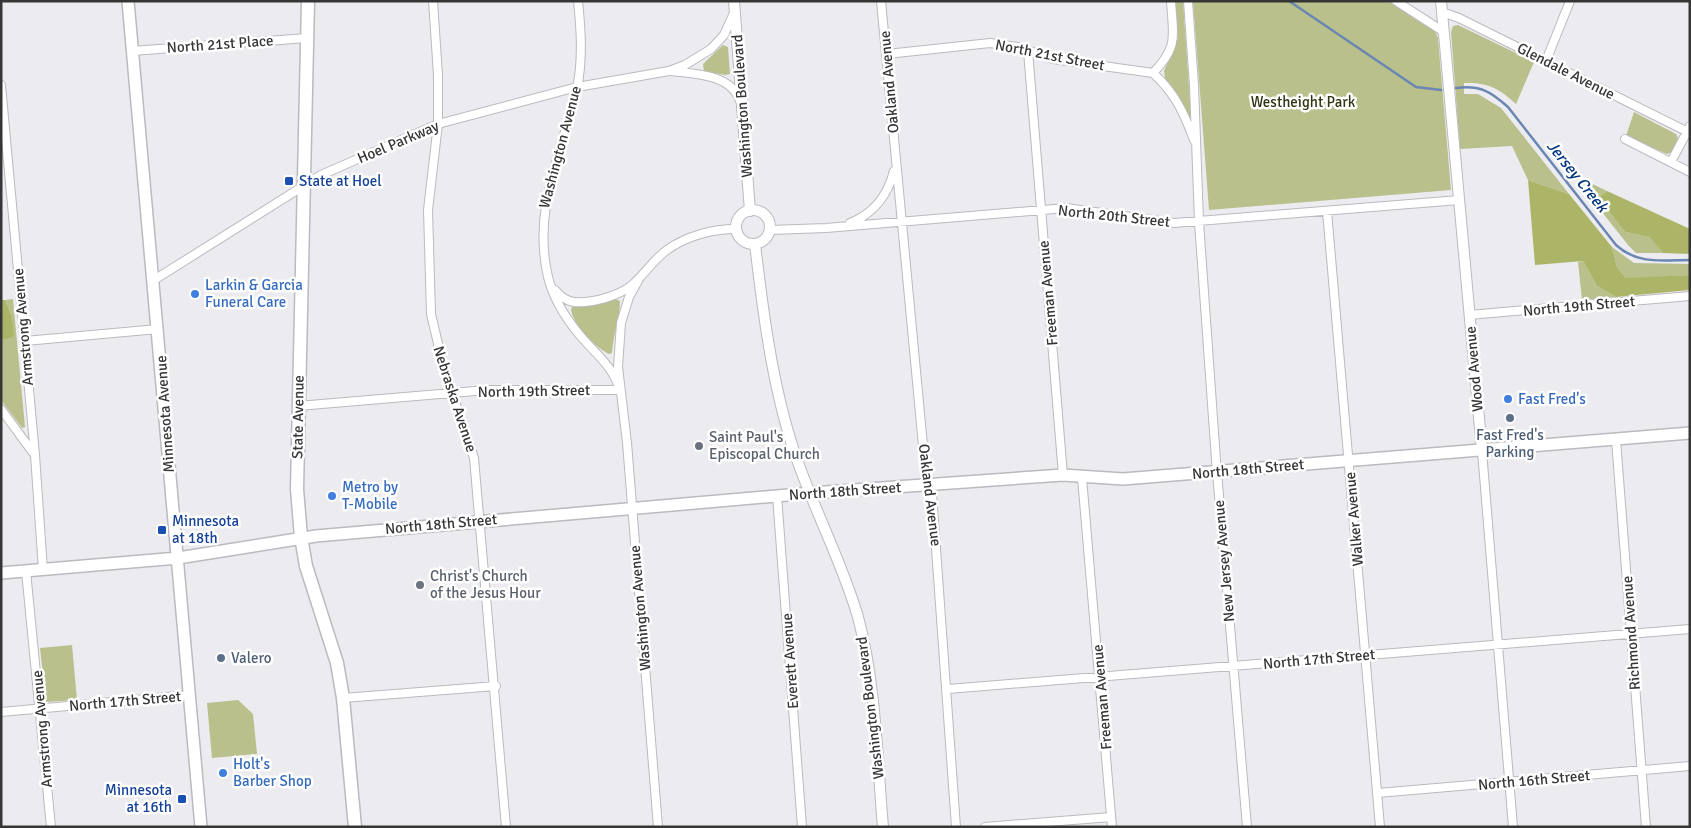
<svg xmlns="http://www.w3.org/2000/svg" width="1691" height="828" font-family="Signika,sans-serif">
<style>
.green{fill:#b9c08c}
.forest{fill:#acb567}
.lines{fill:none;stroke-linecap:round;stroke-linejoin:round}
.stream{stroke:#6a87b3;stroke-width:2.5}
.minor-casing{stroke:#bababf;stroke-width:10}
.tertiary-casing{stroke:#bababf;stroke-width:12}
.secondary-casing{stroke:#bababf;stroke-width:14}
.primary-casing{stroke:#bababf;stroke-width:15}
.minor{stroke:#fff;stroke-width:8}
.tertiary{stroke:#fff;stroke-width:10}
.secondary{stroke:#fff;stroke-width:11}
.primary{stroke:#fff;stroke-width:12}
.transit-dot{fill:#1a4fb4;stroke:#fff;stroke-width:2}
.shop-dot{fill:#3f7fe0;stroke:#fff;stroke-width:2}
.service-dot{fill:#5c6f8a;stroke:#fff;stroke-width:2}
.worship-dot{fill:#6b7280;stroke:#fff;stroke-width:2}
.labels{text-anchor:middle;stroke-width:5;stroke-linejoin:round;paint-order:stroke}
.street-label{font-size:15px;fill:#363637;stroke:#fff}
.park-label{font-size:15px;fill:#303412;stroke:#fff}
.transit-label{font-size:15px;fill:#164399;stroke:#fff;text-anchor:start}
.shop-label{font-size:15px;fill:#366cbe;stroke:#fff;text-anchor:start}
.service-label{font-size:15px;fill:#4e5e75;stroke:#fff}
.worship-label{font-size:15px;fill:#5b616d;stroke:#fff;text-anchor:start}
.water-label{font-size:16px;font-style:italic;fill:#00357c;stroke:#fff}
</style>
<rect width="100%" height="100%" fill="#ebebf0"/>
<path class="green" d="M1175,1H1183L1191,116L1189,118L1181,100L1165,78L1164,71L1178,38Z
M1193,1H1389L1435,31L1438,38L1451,190L1209,210Z
M1458,25L1534,62L1516,104C1499,88 1487,82 1464,83V94H1478L1501,108L1569,194L1528,180L1512,146L1460,149L1451,32L1453,26Z
M723,45L728,47L730,74L725,75L704,71L703,64Z
M1634,112L1676,134L1678,138L1672,152L1667,154L1626,136Z
M1572,174L1607,191L1598,198L1625,232L1651,237L1663,253H1636L1628,245Z
M1612,247L1634,263L1690,264V275L1627,279L1617,267Z
M1583,261L1597,286L1616,297L1582,300L1578,262Z
M13,299L25,427L22,428L1,400V337L4,340L11,314L5,300Z
M615,299L620,301C620,317 613,336 612,353L609,354C595,347 574,326 571,310L572,307L595,305Z
M72,645L77,700L46,702L40,648Z
M238,700L253,714L257,754L212,758L207,703Z"/>
<path class="forest" d="M1528,180L1569,194L1612,247L1617,267L1626,278L1690,275V290L1616,297L1597,286L1583,261L1535,265Z
M1607,191L1690,229V254L1663,253L1650,237L1625,232L1598,198Z
M1,300H5L11,314L14,336L4,340L1,337Z"/>
<g class="lines">
<path class="stream" d="M1289,1L1416,87L1441,90
M1456,88C1480,85 1490,91 1508,107L1616,245C1638,265 1662,260 1690,260"/>
<g class="minor-casing">
<path id="minor" d="M433,1L438,75V124L428,210L431,314L444,369L474,458L506,827
M881,1L926,477L932,493L956,827
M1188,1L1194,85L1199,222L1216,460L1247,827
M1396,1L1444,32
M1442,12L1459,18L1690,133
M132,51L307,38
M1028,51L1063,475
M887,54L990,43L1018,47L1053,59L1153,73
M1546,61L1570,1
M671,71C695,74 731,74 740,101
M1153,73C1175,93 1184,113 1194,140
M1153,73C1179,46 1173,36 1171,1
M1,85L35,455L43,570
M1625,139L1690,172
M1671,162L1690,126
M1327,211L1380,827
M850,223C873,214 888,195 894,171
M770,230L826,228L1066,208L1174,223L1459,200
M639,279L629,297L621,323L618,367L627,443L658,827
M154,280L321,175L438,124L577,87L669,71L685,65L711,49L724,35L734,13
M555,290C560,296 566,301 574,302C590,304 619,296 632,285C644,275 654,259 667,250C686,236 713,229 736,229
M1469,315L1690,296
M25,341L158,329
M298,406L487,390H620C612,364 594,353 578,333C565,317 553,297 548,277C532,208 562,153 577,88C583,59 581,30 578,1
M1,409L34,454
M1616,440L1646,827
M1482,451L1513,827
M1082,478L1112,827
M777,496L802,827
M26,571L51,827
M948,689L1690,629
M343,698L496,686
M1,712L190,695
M1378,793L1690,766
M985,827L1111,817"/>
</g>
<g class="tertiary-casing">
<path id="tertiary" d="M734,1L750,211
M1441,1L1482,451
M736 227a17 17 0 1 1 34 0a17 17 0 1 1-34 0Z
M755,244C763,312 772,383 793,448C812,506 841,559 858,617C876,684 877,758 883,827"/>
</g>
<g class="secondary-casing">
<path id="secondary" d="M128,1L201,827
M1,573L178,558L316,536L811,493L1063,475L1123,479L1690,433"/>
</g>
<g class="primary-casing">
<path id="primary" d="M308,1L297,489L301,537L306,566L337,663L343,698L355,827"/>
</g>
<use href="#minor" class="minor"/>
<use href="#tertiary" class="tertiary"/>
<use href="#secondary" class="secondary"/>
<use href="#primary" class="primary"/>
</g>
<g class="transit-dot">
<rect x="284" y="176" width="10" height="10" rx="2.5"/>
<rect x="157" y="525" width="10" height="10" rx="2.5"/>
<rect x="177" y="794" width="10" height="10" rx="2.5"/>
</g>
<g class="shop-dot">
<circle cx="195" cy="294" r="5"/>
<circle cx="1508" cy="399" r="5"/>
<circle cx="332" cy="496" r="5"/>
<circle cx="223" cy="773" r="5"/>
</g>
<g class="service-dot">
<circle cx="1510" cy="418" r="5"/>
<circle cx="221" cy="658" r="5"/>
</g>
<g class="worship-dot">
<circle cx="699" cy="446" r="5"/>
<circle cx="420" cy="585" r="5"/>
</g>
<g class="labels">
<g class="street-label">
<text transform="translate(220 44) rotate(-4)" y="5">North 21st Place</text>
<text transform="translate(1050 55) rotate(11)" y="5">North 21st Street</text>
<text transform="translate(1566 71) rotate(27)" y="5">Glendale Avenue</text>
<text transform="translate(889 82) rotate(-95)" y="5">Oakland Avenue</text>
<text transform="translate(742 106) rotate(-94)" y="5">Washington Boulevard</text>
<text transform="translate(398 142) rotate(-23)" y="5">Hoel Parkway</text>
<text transform="translate(560 147) rotate(-75)" y="5">Washington Avenue</text>
<text transform="translate(1114 216) rotate(6)" y="5">North 20th Street</text>
<text transform="translate(1048 293) rotate(-95)" y="5">Freeman Avenue</text>
<text transform="translate(1579 306) rotate(-5)" y="5">North 19th Street</text>
<text transform="translate(23 327) rotate(-95)" y="5">Armstrong Avenue</text>
<text transform="translate(1474 369) rotate(-95)" y="5">Wood Avenue</text>
<text transform="translate(534 391) rotate(-1)" y="5">North 19th Street</text>
<text transform="translate(455 399) rotate(72)" y="5">Nebraska Avenue</text>
<text transform="translate(165 414) rotate(-94)" y="5">Minnesota Avenue</text>
<text transform="translate(298 417) rotate(-89)" y="5">State Avenue</text>
<text transform="translate(1248 469) rotate(-5)" y="5">North 18th Street</text>
<text transform="translate(845 491) rotate(-4)" y="5">North 18th Street</text>
<text transform="translate(930 495) rotate(83)" y="5">Oakland Avenue</text>
<text transform="translate(1354 519) rotate(-95)" y="5">Walker Avenue</text>
<text transform="translate(441 524) rotate(-5)" y="5">North 18th Street</text>
<text transform="translate(1224 561) rotate(-95)" y="5">New Jersey Avenue</text>
<text transform="translate(640 608) rotate(-95)" y="5">Washington Avenue</text>
<text transform="translate(1631 633) rotate(-94)" y="5">Richmond Avenue</text>
<text transform="translate(1319 659) rotate(-5)" y="5">North 17th Street</text>
<text transform="translate(790 661) rotate(-94)" y="5">Everett Avenue</text>
<text transform="translate(1102 697) rotate(-95)" y="5">Freeman Avenue</text>
<text transform="translate(125 701) rotate(-5)" y="5">North 17th Street</text>
<text transform="translate(870 708) rotate(-97)" y="5">Washington Boulevard</text>
<text transform="translate(42 729) rotate(-95)" y="5">Armstrong Avenue</text>
<text transform="translate(1534 780) rotate(-5)" y="5">North 16th Street</text>
</g>
<g class="park-label">
<text x="1303" y="107">Westheight Park</text>
</g>
<g class="transit-label">
<text x="299" y="186">State at Hoel</text>
<text x="172" y="526">Minnesota<tspan x="172" dy="17">at 18th</tspan></text>
<text x="172" y="795" text-anchor="end">Minnesota<tspan x="172" dy="17">at 16th</tspan></text>
</g>
<g class="shop-label">
<text x="205" y="290">Larkin &amp; Garcia<tspan x="205" dy="17">Funeral Care</tspan></text>
<text x="1518" y="404">Fast Fred's</text>
<text x="342" y="492">Metro by<tspan x="342" dy="17">T-Mobile</tspan></text>
<text x="233" y="769">Holt's<tspan x="233" dy="17">Barber Shop</tspan></text>
</g>
<g class="service-label">
<text x="1510" y="440">Fast Fred's<tspan x="1510" dy="17">Parking</tspan></text>
<text x="231" y="663" text-anchor="start">Valero</text>
</g>
<g class="worship-label">
<text x="709" y="442">Saint Paul's<tspan x="709" dy="17">Episcopal Church</tspan></text>
<text x="430" y="581">Christ's Church<tspan x="430" dy="17">of the Jesus Hour</tspan></text>
</g>
<g class="water-label">
<text transform="translate(1578 176) rotate(51)" y="6">Jersey Creek</text>
</g>
</g>
<rect width="1691" height="828" fill="none" stroke="#363637" stroke-width="5"/>
</svg>
